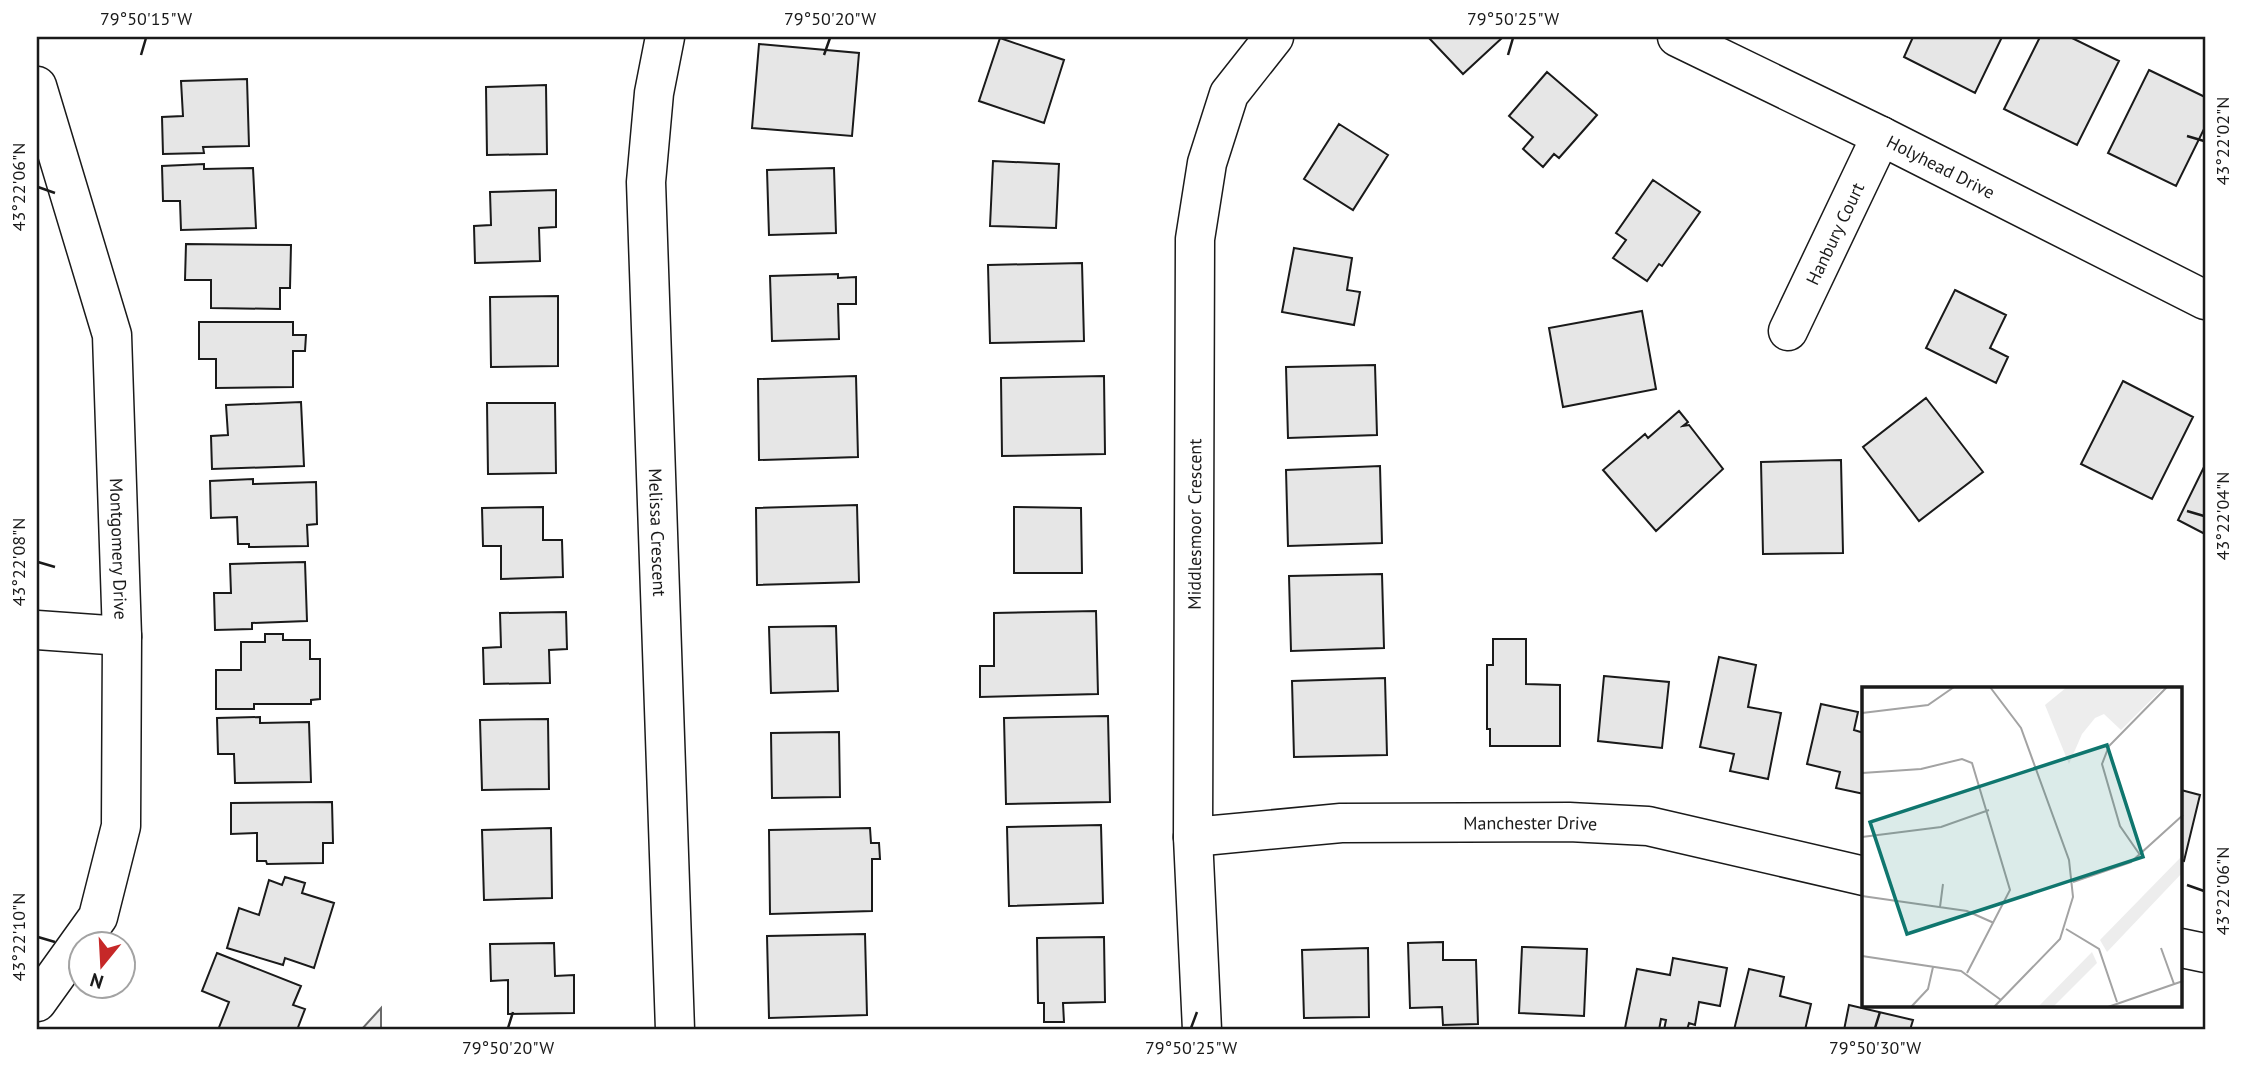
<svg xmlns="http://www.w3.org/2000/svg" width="2242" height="1067" font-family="'PT Sans',sans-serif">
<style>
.built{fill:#ededed;stroke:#6a6a6a;stroke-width:2}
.building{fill:#e6e6e6;stroke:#1a1a1a;stroke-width:2}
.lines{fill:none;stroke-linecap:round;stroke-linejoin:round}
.minor-casing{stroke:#1a1a1a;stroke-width:41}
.minor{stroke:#fff;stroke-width:38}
.ticks{fill:none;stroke:#1a1a1a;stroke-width:2.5}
.labels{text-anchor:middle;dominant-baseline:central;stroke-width:5;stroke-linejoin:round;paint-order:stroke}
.street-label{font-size:18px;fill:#1a1a1a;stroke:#fff}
.inset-road{fill:none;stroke:#a3a3a3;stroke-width:2}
.view{fill:#0f766e;fill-opacity:0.15;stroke:#0f766e;stroke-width:3.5}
.inset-edge{fill:none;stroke:#1a1a1a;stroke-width:3.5}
.neatline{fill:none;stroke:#1a1a1a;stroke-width:2.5}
.ticks-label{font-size:18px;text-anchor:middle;fill:#1a1a1a}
</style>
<rect width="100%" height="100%" fill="#fff"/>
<!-- built -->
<path class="built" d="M 381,1008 L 381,1030 L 361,1030 Z"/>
<!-- building -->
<path class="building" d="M 1428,37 L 1503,37 L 1463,74 Z
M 1913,37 L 2002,37 L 1975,93 L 1904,57 Z
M 2040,37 L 2070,37 L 2119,61 L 2077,145 L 2004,109 Z
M 1000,38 L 1064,60 L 1044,123 L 979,101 Z
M 759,44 L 859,53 L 852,136 L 752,128 Z
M 2149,70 L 2205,97 L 2205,127 L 2176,186 L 2108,153 Z
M 1547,72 L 1597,115 L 1559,158 L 1554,154 L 1543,167 L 1523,149 L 1533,137 L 1509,116 Z
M 247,79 L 249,146 L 203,147 L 204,153 L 163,154 L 162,117 L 183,116 L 181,81 Z
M 546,85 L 547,154 L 487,155 L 486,87 Z
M 1339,124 L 1388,155 L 1353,210 L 1304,179 Z
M 993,161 L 1059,164 L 1056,228 L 990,226 Z
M 204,164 L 204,169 L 253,168 L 256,228 L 181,230 L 180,201 L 163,201 L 162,166 Z
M 834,168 L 836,233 L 769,235 L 767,170 Z
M 1653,180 L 1700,212 L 1662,266 L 1659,264 L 1647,281 L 1613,258 L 1626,240 L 1616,233 Z
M 556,190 L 556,227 L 539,228 L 540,261 L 475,263 L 474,226 L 491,225 L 490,192 Z
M 186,244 L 291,245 L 290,288 L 280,288 L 280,309 L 211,308 L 211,280 L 185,280 Z
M 1294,248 L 1352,258 L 1347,290 L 1360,292 L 1354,325 L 1282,312 Z
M 1082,263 L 1084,341 L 990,343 L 988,265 Z
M 838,274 L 838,278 L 856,277 L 856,304 L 838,304 L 839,339 L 772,341 L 770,276 Z
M 1955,290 L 2006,315 L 1990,348 L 2008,357 L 1996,383 L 1926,348 Z
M 558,296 L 558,366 L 491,367 L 490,297 Z
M 1642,311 L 1656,389 L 1563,407 L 1549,328 Z
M 199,322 L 293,322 L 293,335 L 306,335 L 305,351 L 293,351 L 293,387 L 216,388 L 216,359 L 199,359 Z
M 1375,365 L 1377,435 L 1288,438 L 1286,367 Z
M 856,376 L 858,457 L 759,460 L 758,379 Z
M 1104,376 L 1105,454 L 1002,456 L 1001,378 Z
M 2123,381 L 2193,417 L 2152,499 L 2081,464 Z
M 1926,398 L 1983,472 L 1919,521 L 1863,447 Z
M 301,402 L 304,466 L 212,469 L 211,436 L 228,435 L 226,405 Z
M 487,403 L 555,403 L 556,473 L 488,474 Z
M 1679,411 L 1688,422 L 1683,426 L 1689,425 L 1723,469 L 1656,531 L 1603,470 L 1645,434 L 1648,438 Z
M 1841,460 L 1843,553 L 1763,554 L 1761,462 Z
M 2205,465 L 2205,534 L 2178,520 Z
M 1380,466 L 1382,543 L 1288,546 L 1286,470 Z
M 253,479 L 253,484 L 316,482 L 317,524 L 307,525 L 308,546 L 249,547 L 249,544 L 238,544 L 237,517 L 211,518 L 210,481 Z
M 857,505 L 859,582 L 757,585 L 756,508 Z
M 543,507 L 543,540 L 562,540 L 563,577 L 501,579 L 501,546 L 483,546 L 482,508 Z
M 1014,507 L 1081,508 L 1082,573 L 1014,573 Z
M 305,562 L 307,621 L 252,623 L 252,629 L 215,630 L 214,593 L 231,593 L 230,564 Z
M 1382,574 L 1384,648 L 1291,651 L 1289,576 Z
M 1096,611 L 1098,694 L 980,697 L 980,666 L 994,666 L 994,613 Z
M 566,612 L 567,649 L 549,650 L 550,683 L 484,684 L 483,648 L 501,647 L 500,613 Z
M 836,626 L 838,691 L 771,693 L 769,627 Z
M 265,634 L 283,634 L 283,640 L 310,640 L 310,659 L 320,659 L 320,699 L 311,700 L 311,704 L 254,704 L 254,709 L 216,709 L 216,670 L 241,670 L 241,642 L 265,642 Z
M 1493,639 L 1526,639 L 1526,684 L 1560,685 L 1560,746 L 1490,746 L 1490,729 L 1487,729 L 1487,665 L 1493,665 Z
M 1719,657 L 1756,665 L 1748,707 L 1781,713 L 1768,779 L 1730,771 L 1734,754 L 1700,747 Z
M 1604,676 L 1669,682 L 1662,748 L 1598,741 Z
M 1385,678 L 1387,755 L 1294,757 L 1292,681 Z
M 1821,704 L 1858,712 L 1854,730 L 1864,733 L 1864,794 L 1836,788 L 1840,772 L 1807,764 Z
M 1108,716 L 1110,802 L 1006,804 L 1004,718 Z
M 260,717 L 260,723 L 309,722 L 311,782 L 235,783 L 234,754 L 218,754 L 217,718 Z
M 548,719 L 549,789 L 482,790 L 480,720 Z
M 839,732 L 840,797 L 772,798 L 771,733 Z
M 2181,790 L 2200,795 L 2184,861 L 2181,860 Z
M 332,802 L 333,843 L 323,843 L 323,863 L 267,864 L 266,861 L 257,861 L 257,833 L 231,834 L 231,803 Z
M 1101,825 L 1103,903 L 1009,906 L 1007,827 Z
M 551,828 L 552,898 L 484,900 L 482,830 Z
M 870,828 L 871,843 L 879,843 L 880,859 L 872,859 L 872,911 L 770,914 L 769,830 Z
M 285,877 L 305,883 L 302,893 L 334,903 L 314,968 L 285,958 L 283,965 L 227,948 L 239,908 L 259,915 L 269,880 L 282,885 Z
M 865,934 L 867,1015 L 769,1018 L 767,936 Z
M 1104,937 L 1105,1002 L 1063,1003 L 1064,1022 L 1044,1022 L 1044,1003 L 1038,1003 L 1037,938 Z
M 1443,942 L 1443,960 L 1476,960 L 1478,1024 L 1443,1025 L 1442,1007 L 1410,1008 L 1408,943 Z
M 554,943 L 555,976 L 574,975 L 574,1013 L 508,1014 L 508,980 L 491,981 L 490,944 Z
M 1522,947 L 1587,949 L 1584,1016 L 1519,1013 Z
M 1368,948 L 1369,1017 L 1304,1018 L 1302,950 Z
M 217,953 L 301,986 L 293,1005 L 305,1009 L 297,1030 L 218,1030 L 229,1002 L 202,991 Z
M 1673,958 L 1727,968 L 1720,1006 L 1699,1002 L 1695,1025 L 1689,1023 L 1687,1030 L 1664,1030 L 1666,1020 L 1661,1019 L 1659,1030 L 1625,1028 L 1637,969 L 1670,975 Z
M 1749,969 L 1784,977 L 1780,996 L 1811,1004 L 1805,1030 L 1734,1030 Z
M 1849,1005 L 1913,1020 L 1910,1030 L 1844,1030 Z"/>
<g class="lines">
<defs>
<g id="minor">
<path id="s1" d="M 665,37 L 654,93 L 646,182 L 675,1030"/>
<path id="s2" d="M 1677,37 L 1881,136 L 2205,300"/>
<path id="s3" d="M 37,86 L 112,335 L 122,636 L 121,826 L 98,917 L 37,1002"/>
<path id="s4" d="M 1788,331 L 1881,136"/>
<path d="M 37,630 L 122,636"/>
<path id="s5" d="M 1193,837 L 1341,823 L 1569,822 L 1648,826 L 1864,876"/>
<path d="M 2181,948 L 2205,953"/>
<path id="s6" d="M 1202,1030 L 1193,837 L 1195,239 L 1207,163 L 1229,94 L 1274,37"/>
</g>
</defs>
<!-- minor casing -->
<use href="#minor" class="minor-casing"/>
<!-- minor -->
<use href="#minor" class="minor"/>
</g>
<!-- ticks -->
<path class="ticks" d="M 141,55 L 146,38M 824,55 L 830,38M 1508,55 L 1513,38M 2187,136 L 2204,141M 38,187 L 55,193M 2187,511 L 2204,516M 38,562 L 55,567M 2187,885 L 2204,891M 38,937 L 55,942M 508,1028 L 513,1012M 1191,1028 L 1197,1012M 1875,1028 L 1880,1012"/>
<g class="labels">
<!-- street labels -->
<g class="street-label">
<text stroke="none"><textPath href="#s2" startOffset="294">Holyhead Drive</textPath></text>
<text stroke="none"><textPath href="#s4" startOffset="108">Hanbury Court</textPath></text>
<text stroke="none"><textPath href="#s6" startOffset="506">Middlesmoor Crescent</textPath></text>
<text stroke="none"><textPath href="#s1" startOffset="497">Melissa Crescent</textPath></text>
<text stroke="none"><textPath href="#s3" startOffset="474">Montgomery Drive</textPath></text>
<text stroke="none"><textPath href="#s5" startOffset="338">Manchester Drive</textPath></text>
</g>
</g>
<!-- overview -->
<g transform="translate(1862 687)">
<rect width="320" height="320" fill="#fff"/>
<path d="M 205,0 L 302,0 L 259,43 L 242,27 L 233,31 L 220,47 L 207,77 L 183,18 ZM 320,169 L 320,186 L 245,265 L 238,253 ZM 230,265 L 235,276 L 191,320 L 176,320 Z" fill="#ededed"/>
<path class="inset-road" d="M 128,0 L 159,41 L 207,173 L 211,210 L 198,252 L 132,320M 0,26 L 66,18 L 92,0M 0,86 L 59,82 L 100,72 L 110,76 L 148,203 L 105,286M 0,150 L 79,140 L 127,123M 278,168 L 258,139 L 240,77 L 247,59 L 305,0M 211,195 L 269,175 L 321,128M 0,209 L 105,224 L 132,236M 78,220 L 81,197M 204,242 L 237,262 L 255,315M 299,261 L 312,297M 0,269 L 99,284 L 139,313M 49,320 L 66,302 L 71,280M 246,320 L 321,294"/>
<path class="view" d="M 245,58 L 281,170 L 45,247 L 8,135 Z"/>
<rect width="320" height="320" class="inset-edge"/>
</g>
<!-- border -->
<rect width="2242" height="1067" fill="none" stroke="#ffffff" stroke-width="77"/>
<!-- north arrow -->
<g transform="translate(102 965) rotate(198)"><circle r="33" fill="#ffffff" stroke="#a3a3a3" stroke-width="2"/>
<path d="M0-5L12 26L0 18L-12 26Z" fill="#c62828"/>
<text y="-10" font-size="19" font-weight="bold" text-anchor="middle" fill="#1a1a1a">N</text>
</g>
<rect x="38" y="38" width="2166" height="990" class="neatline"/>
<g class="ticks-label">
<text x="146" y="25">79°50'15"W</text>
<text x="830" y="25">79°50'20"W</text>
<text x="1513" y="25">79°50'25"W</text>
<text transform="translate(2223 141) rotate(-90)" y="6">43°22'02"N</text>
<text transform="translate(19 187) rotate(-90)" y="6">43°22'06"N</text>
<text transform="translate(2223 516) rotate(-90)" y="6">43°22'04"N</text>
<text transform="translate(19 562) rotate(-90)" y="6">43°22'08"N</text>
<text transform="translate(2223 891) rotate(-90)" y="6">43°22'06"N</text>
<text transform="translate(19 937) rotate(-90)" y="6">43°22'10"N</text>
<text x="508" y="1054">79°50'20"W</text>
<text x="1191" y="1054">79°50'25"W</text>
<text x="1875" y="1054">79°50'30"W</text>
</g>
</svg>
